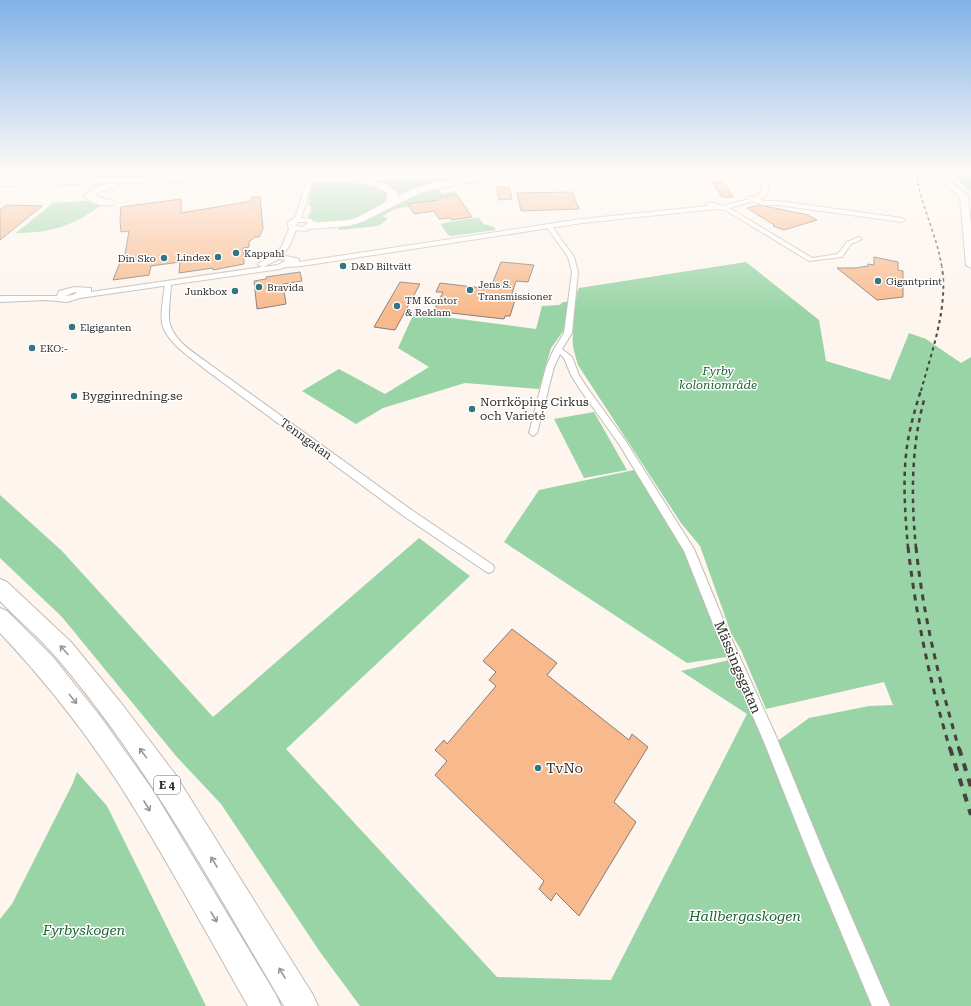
<svg xmlns="http://www.w3.org/2000/svg" width="971" height="1006" font-family="'Roboto Serif',serif">
<style>
.green{fill:#98d4a5}
.building{fill:#f8ba8d;stroke:#857d78}
.lines{fill:none;stroke-linecap:round;stroke-linejoin:round}
.minor-casing{stroke:#c3bcb6;stroke-width:2}
.tertiary-casing{stroke:#c3bcb6;stroke-width:2}
.secondary-casing{stroke:#c3bcb6;stroke-width:2}
.trunk-casing{stroke:#c3bcb6;stroke-width:2}
.motorway-casing{stroke:#c3bcb6;stroke-width:2}
.minor{fill:#fff;fill-rule:evenodd}
.tertiary{fill:#fff;fill-rule:evenodd}
.secondary{fill:#fff;fill-rule:evenodd}
.trunk{fill:#fff;fill-rule:evenodd}
.motorway{fill:#fff;fill-rule:evenodd}
.rail-far4{stroke:#46423f;stroke-width:1.5;stroke-dasharray:3 3;stroke-linecap:butt}
.rail-far3{stroke:#46423f;stroke-width:2;stroke-dasharray:3.5 3.5;stroke-linecap:butt}
.rail-far2{stroke:#46423f;stroke-width:2.5;stroke-dasharray:4.5 4.5;stroke-linecap:butt}
.rail-far1{stroke:#46423f;stroke-width:3;stroke-dasharray:6 6;stroke-linecap:butt}
.rail{stroke:#46423f;stroke-width:4;stroke-dasharray:8 8;stroke-linecap:butt}
.motorway-bridge-casing{stroke:#c3bcb6;stroke-width:12;stroke-linecap:butt}
.motorway-bridge{stroke:#fff;stroke-width:10}
.oneway{stroke:#989695}
.poi-dot{fill:#307683;stroke:#fff;stroke-width:1.5}
.labels{text-anchor:middle;dominant-baseline:central;stroke-width:3;stroke-linejoin:round;paint-order:stroke}
.far-poi-label{font-size:10px;fill:#312e2b;stroke:#fff;text-anchor:start}
.shield{fill:#fff;stroke:#6f6d6b;stroke-width:1}
.shield-label{font-size:11px;font-weight:bold;fill:#312e2b}
.park-label{font-size:12px;font-style:italic;fill:#1f6134;stroke:#fff}
.poi-label{font-size:12px;fill:#312e2b;stroke:#fff;text-anchor:start}
.street-label{font-size:12px;fill:#312e2b;stroke:#fff}
.near-street-label{font-size:14px;fill:#312e2b;stroke:#fff}
.near-poi-label{font-size:14px;fill:#312e2b;stroke:#fff;text-anchor:start}
.near-park-label{font-size:14px;font-style:italic;fill:#1f6134;stroke:#fff}
</style>
<rect width="100%" height="100%" fill="#fdf5ee"/>
<!-- green -->
<path class="green" d="M 188,171 L 263,171 L 263,172 L 259,174 C 242,174 202,179 188,171 Z
M 960,171 L 971,171 L 971,191 L 962,184 L 956,175 Z
M 464,178 L 395,200 L 376,183 L 358,181 Z
M 312,182 L 363,184 L 375,186 L 389,193 L 390,198 C 371,217 335,227 309,219 L 308,215 L 310,215 L 311,206 L 308,206 L 309,201 L 311,201 L 307,196 Z
M 442,186 L 440,191 L 443,194 L 455,191 L 457,195 L 436,198 L 438,200 L 395,209 L 383,216 L 388,219 L 378,226 L 339,230 L 338,229 L 341,226 C 371,223 393,202 420,191 C 427,189 435,188 442,186 Z
M 86,201 L 103,204 C 74,225 53,233 16,233 L 53,203 Z
M 474,218 L 479,218 L 484,224 L 494,227 L 496,230 L 452,236 L 448,235 L 441,225 L 443,223 Z
M 746,262 L 819,320 L 826,361 L 890,380 L 909,333 L 926,339 L 961,363 L 971,357 L 971,1006 L 360,1006 L 320,952 L 221,804 L 176,756 L 62,617 L 0,558 L 0,495 L 62,551 L 213,717 L 419,538 L 470,576 L 286,749 L 497,977 L 611,980 L 747,714 L 681,671 L 734,659 L 772,745 L 809,718 L 869,706 L 893,705 L 884,682 L 766,709 L 741,650 L 731,633 L 700,546 L 681,523 L 578,365 C 576,358 574,352 573,346 C 572,337 575,294 579,288 Z
M 563,302 L 569,302 L 567,326 L 551,348 L 539,389 L 465,383 L 383,408 L 356,424 L 302,391 L 339,369 L 385,394 L 429,367 L 398,348 L 414,313 L 536,329 L 542,306 L 559,305 Z
M 594,412 L 627,470 L 584,478 L 554,419 Z
M 634,470 L 688,557 L 726,657 L 687,663 L 504,542 L 539,490 Z
M 77,772 L 107,806 L 206,1006 L 0,1006 L 0,919 L 12,904 L 73,783 Z"/>
<!-- building -->
<path class="building" d="M 712,182 L 723,182 L 733,197 L 722,197 Z
M 497,187 L 509,187 L 512,199 L 499,200 Z
M 572,192 L 579,209 L 521,211 L 517,193 Z
M 457,195 L 472,217 L 451,220 L 450,218 L 439,219 L 434,211 L 414,214 L 408,204 L 438,200 L 436,198 Z
M 251,197 L 260,197 L 263,229 L 259,237 L 255,237 L 249,242 L 249,247 L 243,248 L 244,264 L 213,270 L 213,268 L 179,273 L 180,262 L 151,266 L 149,275 L 113,280 L 123,255 L 125,254 L 129,231 L 121,232 L 120,220 L 121,207 L 181,199 L 181,213 L 252,201 Z
M 6,205 L 42,206 L 0,240 L 0,210 Z
M 760,205 L 808,215 L 817,220 L 784,230 L 773,226 L 774,225 L 747,208 Z
M 874,257 L 898,262 L 898,270 L 903,271 L 903,297 L 877,300 L 837,268 L 855,268 L 868,266 L 868,264 L 874,265 Z
M 501,262 L 534,265 L 528,282 L 516,281 L 510,300 L 515,300 L 510,316 L 505,316 L 504,319 L 434,311 L 443,292 L 436,292 L 440,283 L 490,289 Z
M 300,272 L 302,281 L 283,284 L 286,304 L 257,309 L 254,281 L 266,279 L 266,277 Z
M 400,282 L 420,284 L 395,330 L 374,327 Z
M 512,629 L 557,663 L 547,675 L 629,740 L 632,734 L 648,747 L 614,802 L 636,822 L 579,916 L 556,893 L 551,901 L 539,889 L 544,881 L 435,775 L 447,761 L 435,750 L 444,740 L 447,744 L 496,686 L 489,680 L 496,672 L 483,661 Z"/>
<g class="lines">
<defs>
<path id="minor" d="M 750,196 L 764,201 L 778,201 L 902,218 L 905,220 L 902,222 L 778,205 L 763,205 L 748,199 L 748,197 Z
M 722,206 L 726,206 L 812,258 L 838,254 L 847,242 L 859,237 L 862,239 L 851,244 L 842,257 L 809,261 L 722,208 Z
M 549,224 L 551,225 L 574,257 L 578,272 L 572,333 L 562,349 L 572,357 L 579,375 L 586,386 L 625,440 L 694,549 L 727,629 L 775,734 L 826,858 L 890,1006 L 872,1006 L 812,863 L 764,742 L 715,629 L 684,551 L 619,444 L 579,388 L 571,375 L 564,358 L 560,354 L 554,367 L 537,433 L 533,436 L 529,433 L 546,367 L 554,349 L 564,333 L 572,272 L 568,257 L 546,226 Z
M 168,281 L 171,283 C 171,294 167,314 170,324 C 175,343 198,355 212,366 L 413,511 L 493,565 L 494,568 L 493,571 L 489,573 L 485,571 L 405,517 L 206,370 C 192,358 166,343 162,323 C 160,312 164,295 165,283 Z"/>
<path id="tertiary" d="M 310,171 L 316,171 L 301,218 L 311,219 L 316,224 L 306,231 L 296,230 L 289,247 L 282,255 L 299,259 L 299,262 L 582,219 L 708,206 L 707,204 L 710,202 L 722,206 L 757,197 L 763,190 L 759,179 L 760,174 L 763,172 L 766,174 L 765,179 L 769,190 L 766,195 L 761,199 L 722,210 L 715,209 L 582,223 L 302,266 L 286,267 L 280,269 L 80,298 L 67,302 L 46,300 L 0,302 L 0,296 L 57,296 L 59,291 L 74,287 L 91,288 L 91,292 L 262,267 L 258,265 L 259,263 L 272,257 L 282,246 L 289,229 L 287,223 L 293,219 L 296,216 ZM 299,222 L 307,222 L 308,223 L 302,227 L 295,225 ZM 279,259 L 286,260 L 278,265 L 263,267 ZM 75,292 L 77,292 L 73,295 L 65,296 Z"/>
<path id="secondary" d="M 921,172 C 935,171 959,186 968,196 L 971,224 L 971,268 L 966,265 L 960,197 L 947,186 L 921,176 Z"/>
<path id="trunk" d="M 568,171 L 684,171 L 680,174 L 522,177 L 462,183 L 420,193 L 362,222 L 348,226 L 310,229 L 305,226 L 310,223 L 348,220 L 356,218 C 375,208 394,197 413,189 C 457,172 522,172 568,171 Z
M 731,171 L 757,173 L 773,171 C 764,181 740,180 731,171 Z
M 903,171 L 950,171 C 942,179 912,179 903,171 Z"/>
<path id="motorway" d="M 305,173 L 310,176 L 308,178 L 113,183 L 118,186 L 116,188 L 101,191 L 95,196 L 113,201 L 114,203 L 113,205 C 103,207 90,203 84,196 L 95,187 L 112,183 L 0,186 L 0,180 Z
M 461,173 L 466,176 L 464,178 L 374,181 L 383,183 L 397,192 L 397,199 L 393,206 L 389,207 L 384,204 L 387,199 L 387,193 L 377,187 L 365,185 L 363,183 L 364,181 L 314,183 L 309,180 L 314,177 Z
M 0,579 L 7,582 L 71,642 L 121,703 L 175,774 L 313,995 L 318,1006 L 284,1006 C 213,887 147,763 56,657 C 39,637 18,620 0,601 Z
M 0,608 L 7,611 L 52,656 L 100,716 L 154,792 L 276,995 L 281,1006 L 248,1006 C 211,941 175,875 136,811 C 97,747 51,687 0,633 Z"/>
</defs>
<!-- minor casing -->
<use href="#minor" class="minor-casing"/>
<!-- tertiary casing -->
<use href="#tertiary" class="tertiary-casing"/>
<!-- secondary casing -->
<use href="#secondary" class="secondary-casing"/>
<!-- trunk casing -->
<use href="#trunk" class="trunk-casing"/>
<!-- motorway casing -->
<use href="#motorway" class="motorway-casing"/>
<!-- minor -->
<use href="#minor" class="minor"/>
<!-- tertiary -->
<use href="#tertiary" class="tertiary"/>
<!-- secondary -->
<use href="#secondary" class="secondary"/>
<!-- trunk -->
<use href="#trunk" class="trunk"/>
<!-- motorway -->
<use href="#motorway" class="motorway"/>
<!-- rail-far4 -->
<path class="rail-far4" d="M 916,171 C 920,205 937,234 942,268"/>
<!-- rail-far3 -->
<path class="rail-far3" d="M 921,391 C 932,350 948,309 942,267"/>
<!-- rail-far2 -->
<path class="rail-far2" d="M 908,548 C 905,513 902,475 908,440 C 911,423 916,406 921,390
M 916,548 C 911,499 911,448 924,400"/>
<!-- rail-far1 -->
<path class="rail-far1" d="M 908,547 C 916,616 930,683 950,749
M 916,547 C 923,616 940,683 959,749"/>
<!-- rail -->
<path class="rail" d="M 950,748 L 971,815
M 959,748 L 971,787"/>
<defs>
<path id="motorway-bridge" d="M 305,176 L 316,176"/>
</defs>
<!-- motorway-bridge casing -->
<use href="#motorway-bridge" class="motorway-bridge-casing"/>
<!-- motorway-bridge -->
<use href="#motorway-bridge" class="motorway-bridge"/>
</g>
<!-- one-way arrows -->
<defs><path id="oneway-shaft" d="M-6 0H5M1.5-3L5.5 0L1.5 3" fill="none" stroke-width="1.6" stroke-linecap="round" stroke-linejoin="round"/></defs>
<g class="oneway">
<use href="#oneway-shaft" transform="translate(64 650) rotate(-132)"/>
<use href="#oneway-shaft" transform="translate(73 699) rotate(51)"/>
<use href="#oneway-shaft" transform="translate(143 753) rotate(-126)"/>
<use href="#oneway-shaft" transform="translate(147 806) rotate(59)"/>
<use href="#oneway-shaft" transform="translate(214 862) rotate(-122)"/>
<use href="#oneway-shaft" transform="translate(214 917) rotate(59)"/>
<use href="#oneway-shaft" transform="translate(282 973) rotate(-121)"/>
</g>
<!-- sky -->
<linearGradient id="sky" x2="0" y2="1"><stop stop-color="#81b2e8"/><stop offset="0.55" stop-color="#fefaf7"/><stop offset="1" stop-color="#fefaf7" stop-opacity="0"/></linearGradient>
<rect width="971" height="312" fill="url(#sky)"/>
<!-- markers -->
<g class="poi-dot">
<circle cx="236" cy="253" r="4"/>
<circle cx="218" cy="257" r="4"/>
<circle cx="164" cy="258" r="4"/>
<circle cx="343" cy="266" r="4"/>
<circle cx="878" cy="281" r="4"/>
<circle cx="259" cy="287" r="4"/>
<circle cx="470" cy="290" r="4"/>
<circle cx="235" cy="291" r="4"/>
<circle cx="397" cy="306" r="4"/>
<circle cx="72" cy="327" r="4"/>
<circle cx="32" cy="348" r="4"/>
<circle cx="74" cy="396" r="4"/>
<circle cx="472" cy="409" r="4"/>
<circle cx="538" cy="768" r="4"/>
</g>
<g class="labels">
<!-- far-poi labels -->
<g class="far-poi-label">
<text x="244" y="253">Kappahl</text>
<text x="210" y="257" text-anchor="end">Lindex</text>
<text x="156" y="258" text-anchor="end">Din Sko</text>
<text x="351" y="266">D&amp;D Biltvätt</text>
<text x="886" y="281">Gigantprint</text>
<text x="478" y="284">Jens S.<tspan x="478" dy="12">Transmissioner</tspan></text>
<text x="267" y="287">Bravida</text>
<text x="227" y="291" text-anchor="end">Junkbox</text>
<text x="405" y="300">TM Kontor<tspan x="405" dy="12">&amp; Reklam</tspan></text>
<text x="80" y="327">Elgiganten</text>
<text x="40" y="348">EKO:-</text>
</g>
<!-- shield labels -->
<rect class="shield" x="154" y="776" width="26" height="18" rx="3"/>
<g class="shield-label">
<text x="167" y="785">E 4</text>
</g>
<!-- park labels -->
<g class="park-label">
<text x="718" y="371">Fyrby<tspan x="718" dy="14">koloniområde</tspan></text>
</g>
<!-- poi labels -->
<g class="poi-label">
<text x="82" y="396">Bygginredning.se</text>
<text x="480" y="402">Norrköping Cirkus<tspan x="480" dy="14">och Varieté</tspan></text>
</g>
<!-- street labels -->
<g class="street-label">
<text transform="translate(306 439) rotate(36)">Tenngatan</text>
</g>
<!-- near-street labels -->
<g class="near-street-label">
<text transform="translate(738 667) rotate(67)">Mässingsgatan</text>
</g>
<!-- near-poi labels -->
<g class="near-poi-label">
<text x="546" y="768">TvNo</text>
</g>
<!-- near-park labels -->
<g class="near-park-label">
<text x="745" y="916">Hallbergaskogen</text>
<text x="84" y="930">Fyrbyskogen</text>
</g>
</g>
</svg>
